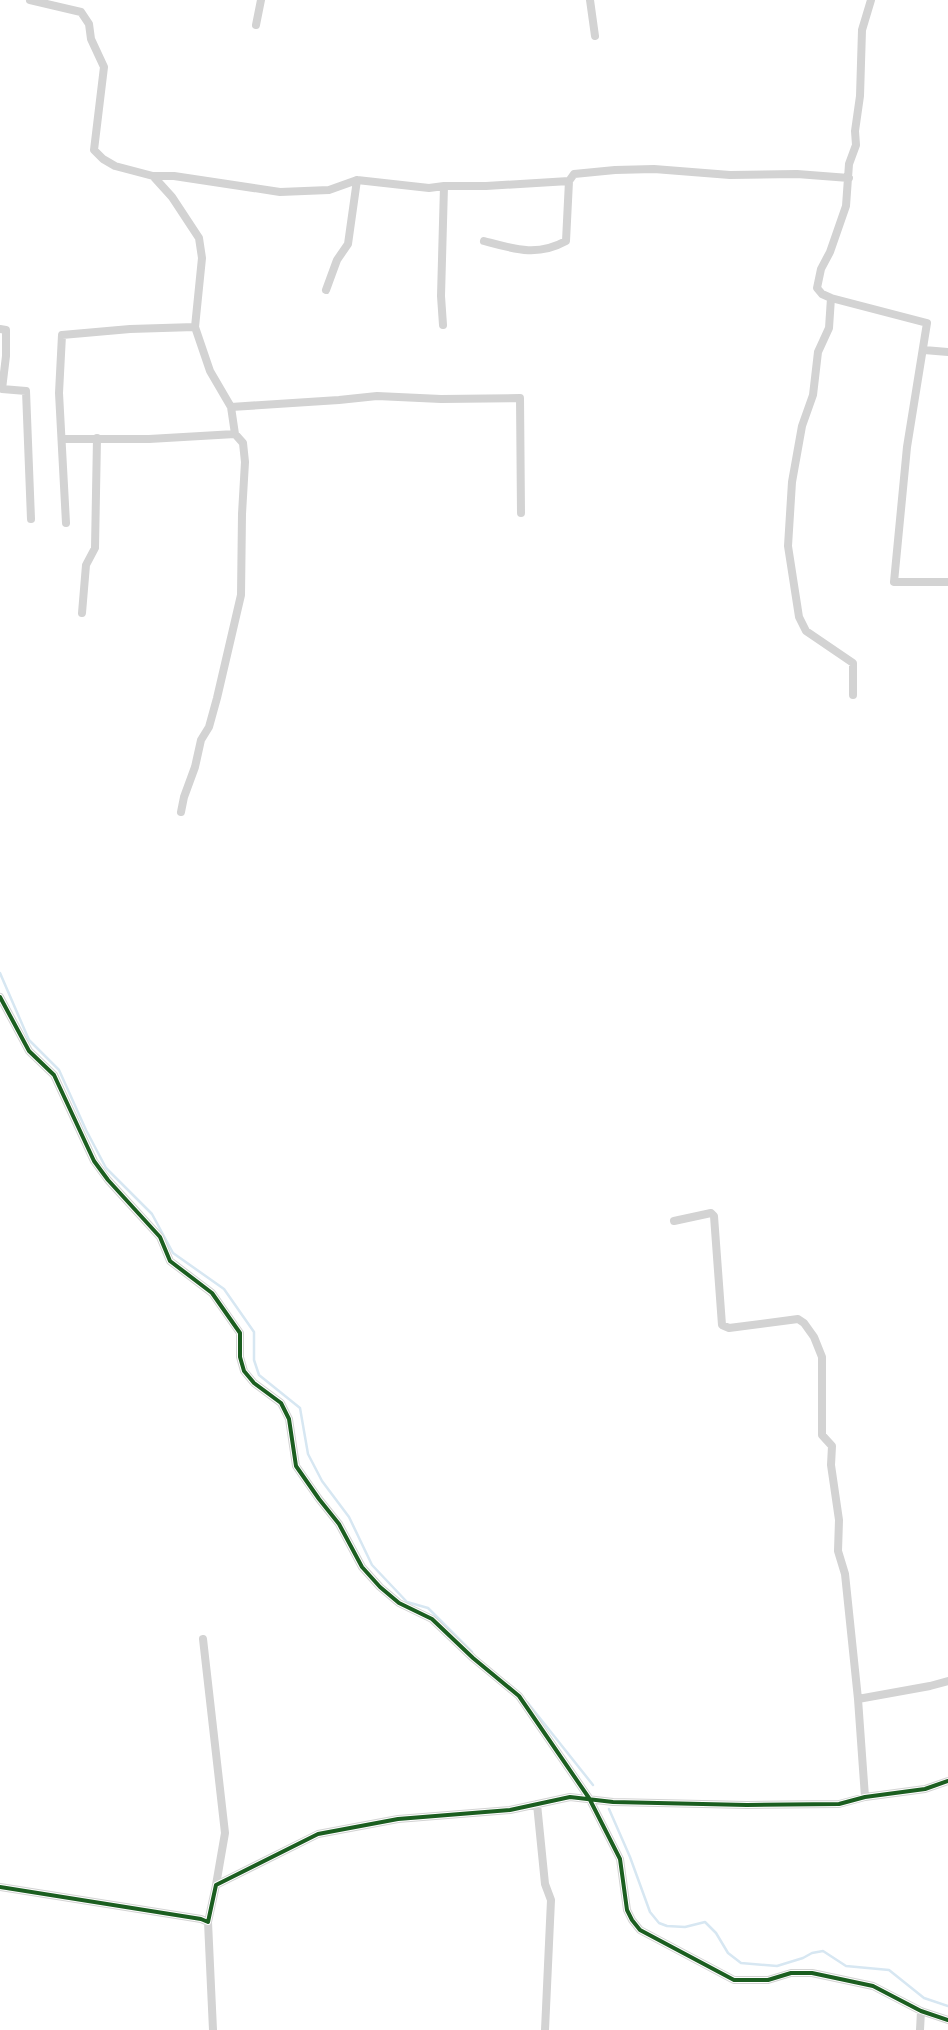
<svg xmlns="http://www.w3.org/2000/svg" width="948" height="2030" font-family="'Varela Round',sans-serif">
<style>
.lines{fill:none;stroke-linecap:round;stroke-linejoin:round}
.stream{stroke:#d7e7f2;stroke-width:2.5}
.minor{stroke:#d3d3d3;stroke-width:8}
.cycleway-casing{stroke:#fff;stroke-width:6}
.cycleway{stroke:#1b5e20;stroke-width:4}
</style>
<rect width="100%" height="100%" fill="#fff"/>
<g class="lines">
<!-- stream -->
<path class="stream" d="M 0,973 L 29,1040 L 59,1070 L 86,1130 L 106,1168 L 152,1214 L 173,1253 L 224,1289 L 254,1332 L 254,1360 L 259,1375 L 300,1408 L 308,1454 L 322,1481 L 349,1517 L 372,1565 L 407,1602 L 428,1608 L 472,1652
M 527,1702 L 593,1785
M 609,1809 L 630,1857 L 650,1912 L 659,1923 L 667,1926 L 685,1927 L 705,1922 L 716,1933 L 728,1953 L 741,1963 L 777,1966 L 803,1958 L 812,1953 L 823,1951 L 846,1966 L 889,1970 L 924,1998 L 948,2006"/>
<!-- minor -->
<path class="minor" d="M 30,0 L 81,12 L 89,24 L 91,39 L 104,67 L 94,150 L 103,159 L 115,166 L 153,176 L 172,197 L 199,238 L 202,258 L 195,327 L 210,371 L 231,407 L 235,434 L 243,443 L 245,462 L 242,514 L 241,595 L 217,698 L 209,727 L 201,740 L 195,767 L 184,797 L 181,812
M 590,0 L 595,36
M 256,25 L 261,0
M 153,176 L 174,176 L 280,192 L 329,190 L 357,180 L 429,188 L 444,186 L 486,186 L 569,181
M 484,241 C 514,249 537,257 566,241 L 569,181 L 574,174 L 615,170 L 654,169 L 730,175 L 797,174 L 849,178
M 326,290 L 337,260 L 348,244 L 357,180
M 831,298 L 927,323 L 907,447 L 894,582 L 948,582
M 443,325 L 441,296 L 444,186
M 0,329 L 6,330 L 6,356 L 2,389 L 26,391 L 31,519
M 924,350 L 948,352
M 231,407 L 339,400 L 377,396 L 441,399 L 520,398 L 521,513
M 62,439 L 149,439 L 235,434
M 66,523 L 59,393 L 62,335 L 130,329 L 195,327
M 82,613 L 86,565 L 95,548 L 97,438
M 853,695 L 853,663 L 806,631 L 799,617 L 788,546 L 792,482 L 802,426 L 813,395 L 818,352 L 829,328 L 831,298 L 822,294 L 817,288 L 821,269 L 830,252 L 846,206 L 849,164 L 856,145 L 855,131 L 860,96 L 862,30 L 871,0
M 0,997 L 29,1051 L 54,1075 L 94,1161 L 108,1180 L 160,1237 L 170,1261 L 212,1293 L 240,1333 L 240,1357 L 244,1371 L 254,1383 L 281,1403 L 289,1419 L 296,1466 L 319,1499 L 339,1524 L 362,1567 L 380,1587 L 399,1603 L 432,1619 L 473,1658 L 519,1696 L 589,1798 L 620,1859 L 627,1910 L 632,1920 L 640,1930 L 734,1980 L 768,1980 L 791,1973 L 812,1973 L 873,1986 L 921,2011 L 948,2020
M 674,1221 L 711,1213 L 714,1216 L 722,1325 L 729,1328 L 798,1319 L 804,1323 L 814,1337 L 822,1357 L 822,1435 L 832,1446 L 831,1465 L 839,1520 L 838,1551 L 845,1574 L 858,1699 L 865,1797
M 203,1639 L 225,1833 L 216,1885
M 858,1699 L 930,1686 L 948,1681
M 537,1804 L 545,1884 L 551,1900 L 545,2030
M 0,1887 L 201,1919 L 208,1922 L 216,1885 L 318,1834 L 398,1819 L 510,1810 L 570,1797 L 613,1802 L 747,1805 L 839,1804 L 865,1797 L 925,1789 L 948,1781
M 208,1922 L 213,2030
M 920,2030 L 921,2011"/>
<defs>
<path id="cycleway" d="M 0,997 L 29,1051 L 54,1075 L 94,1161 L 108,1180 L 160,1237 L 170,1261 L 212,1293 L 240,1333 L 240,1357 L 244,1371 L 254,1383 L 281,1403 L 289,1419 L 296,1466 L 319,1499 L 339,1524 L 362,1567 L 380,1587 L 399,1603 L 432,1619 L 473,1658 L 519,1696 L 589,1798 L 620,1859 L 627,1910 L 632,1920 L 640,1930 L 734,1980 L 768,1980 L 791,1973 L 812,1973 L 873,1986 L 921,2011 L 948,2020
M 0,1887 L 201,1919 L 208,1922 L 216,1885 L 318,1834 L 398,1819 L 510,1810 L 570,1797 L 613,1802 L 747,1805 L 839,1804 L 865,1797 L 925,1789 L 948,1781"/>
</defs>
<!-- cycleway casing -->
<use href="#cycleway" class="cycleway-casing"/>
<!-- cycleway -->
<use href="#cycleway" class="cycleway"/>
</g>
</svg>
